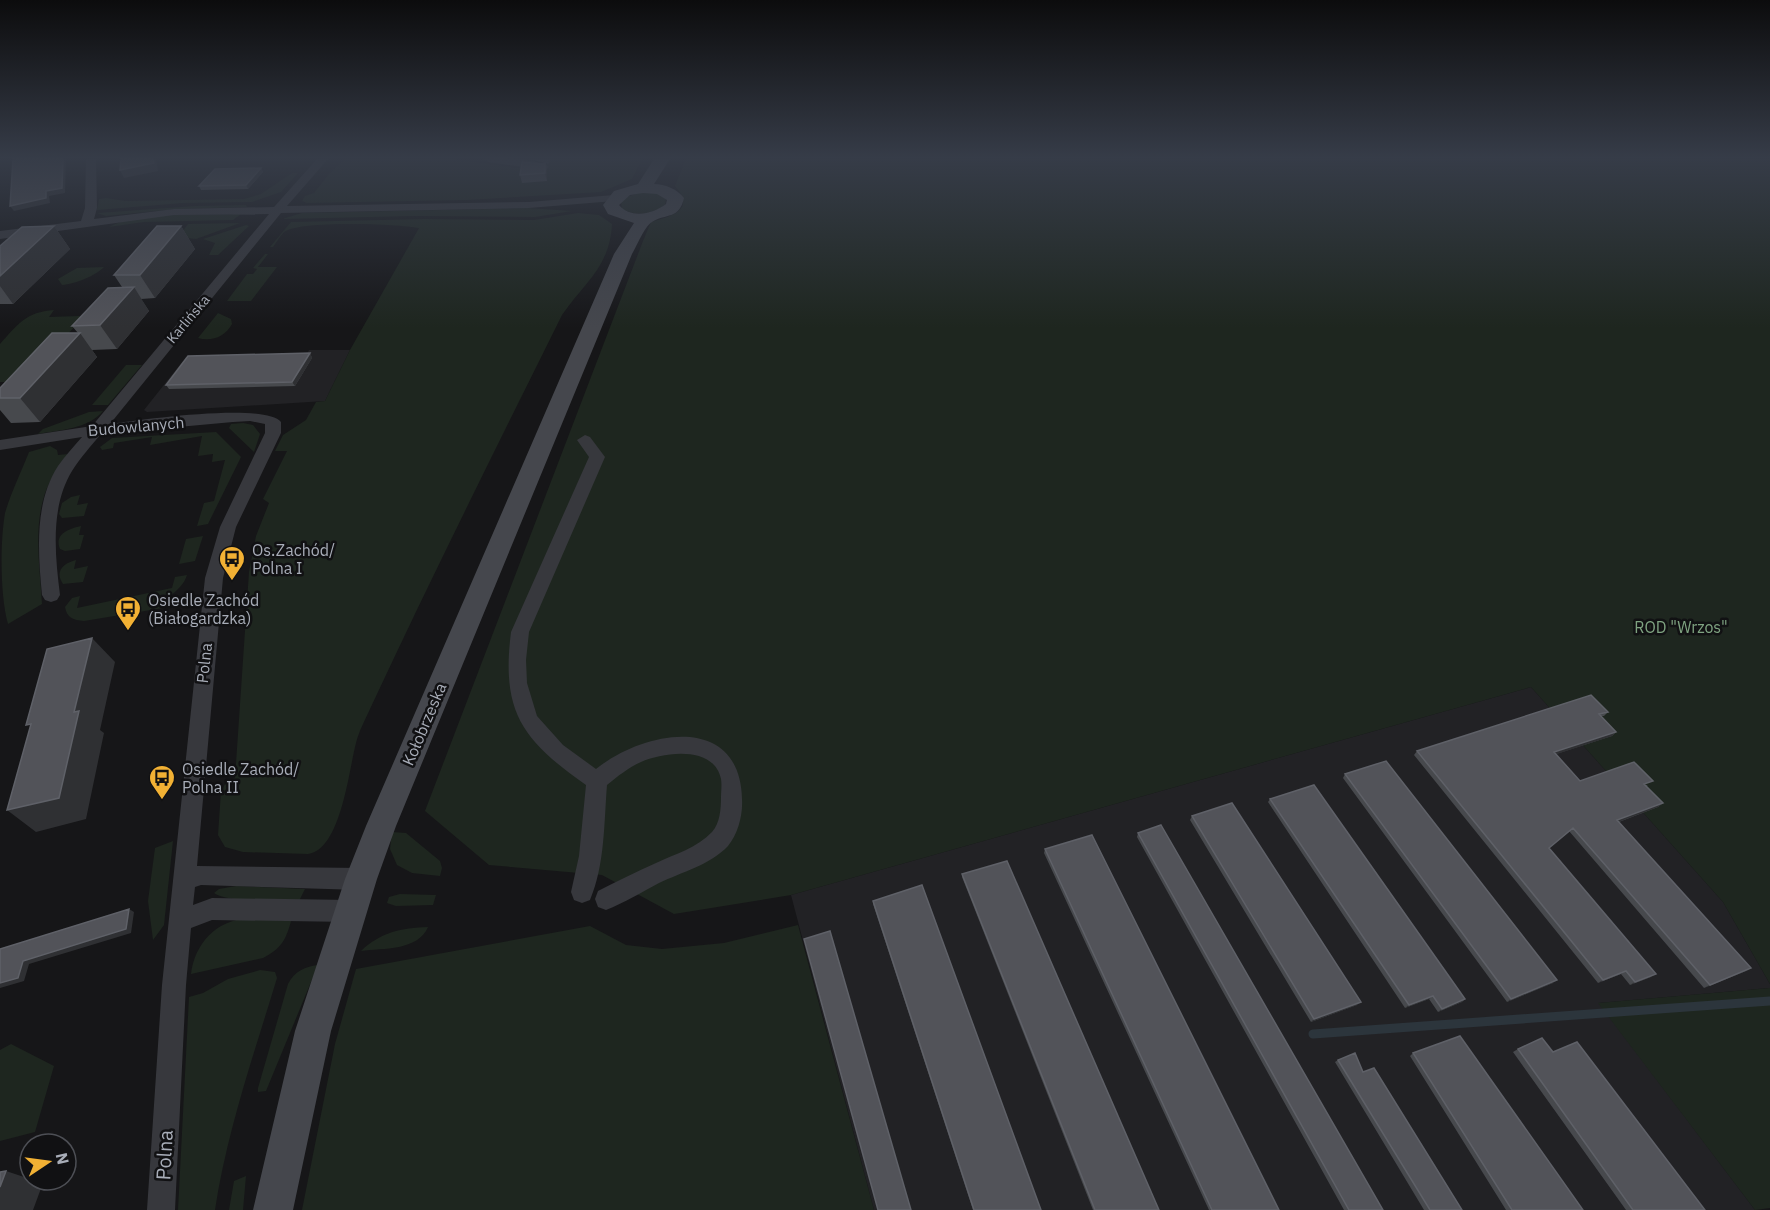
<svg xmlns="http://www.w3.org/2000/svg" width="1770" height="1210" font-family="'IBM Plex Sans',sans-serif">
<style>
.built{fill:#222225}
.green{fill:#1e261f}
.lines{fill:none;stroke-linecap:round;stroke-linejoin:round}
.stream{stroke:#2c353c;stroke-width:9}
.minor{fill:#37383d;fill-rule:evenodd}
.secondary{fill:#45474d;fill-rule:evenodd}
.wall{fill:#47494d}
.shaded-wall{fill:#2f3033}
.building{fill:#525359;stroke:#5f6168;stroke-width:1.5}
.labels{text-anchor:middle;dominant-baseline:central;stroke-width:5;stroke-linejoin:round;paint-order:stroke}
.far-street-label{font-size:14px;fill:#a8adb8;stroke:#111113}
.street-label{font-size:16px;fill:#a8adb8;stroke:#111113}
.poi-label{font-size:16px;fill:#a8adb8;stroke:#111113;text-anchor:start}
.park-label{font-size:16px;fill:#7fa381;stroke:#111113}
.near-street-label{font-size:20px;fill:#a8adb8;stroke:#111113}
</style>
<rect width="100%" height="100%" fill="#161618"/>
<!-- built -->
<path class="built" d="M 309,350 L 350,350 L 325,401 L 147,412 L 144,410 L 186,357 L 306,356 Z
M 1531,687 L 1723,902 L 1770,984 L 1770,988 L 1599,1003 L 1755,1210 L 874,1210 L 791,895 Z"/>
<!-- green -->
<path class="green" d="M 345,159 L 453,159 L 539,171 L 549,162 L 524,159 L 642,159 L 632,179 L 601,192 L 467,200 L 307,203 L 302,201 L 305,196 L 314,193 L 329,174 Z
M 686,159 L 1770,159 L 1770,984 L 1723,902 L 1531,687 L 791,895 L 674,914 L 602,875 L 489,865 L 425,811 L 643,241 L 651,222 C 672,216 696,210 675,186 Z
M 292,173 L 298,173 L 281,192 L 252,202 L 183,203 L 97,210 L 99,199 L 106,198 L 125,201 L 244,199 L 261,194 Z
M 643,192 L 656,193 L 666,199 L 665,205 C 652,214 637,217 622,209 L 621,202 L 626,197 Z
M 246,205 L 247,207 L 177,209 L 106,216 L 97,213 L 195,206 Z
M 527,208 L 572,211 L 535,217 L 414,216 L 282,219 L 302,213 Z
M 578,213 L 599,215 L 612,224 C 610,267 584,283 562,315 C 497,446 432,576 370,709 C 365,720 359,731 356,743 C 349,769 341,850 308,854 L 243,852 L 225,847 L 218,835 L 221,791 L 227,781 L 235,778 L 249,572 L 256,536 L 269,503 L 263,499 L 287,451 L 275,451 L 283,435 L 306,420 L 316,402 L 325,401 L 350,350 L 419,228 C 397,224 301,220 284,232 C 280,236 276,243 273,247 L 270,247 L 291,222 L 425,219 L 534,220 Z
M 241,214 L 233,220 L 144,222 L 109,227 C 137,211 208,215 241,214 Z
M 240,223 L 196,239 L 178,237 L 188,224 Z
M 246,225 L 249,226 L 218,255 L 209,255 L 215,243 L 203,239 Z
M 265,254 L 268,254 L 258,267 L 277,267 L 251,301 L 227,301 L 247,274 L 253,274 L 257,269 L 253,268 Z
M 104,267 C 95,276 75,284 62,285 L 58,279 L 77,268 Z
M 54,310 L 49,317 L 79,316 L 83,318 L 64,338 L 9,382 L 0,382 L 0,344 C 18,324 26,312 54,310 Z
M 218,313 L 231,319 L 232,324 C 225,337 211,342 198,338 Z
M 126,365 L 142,365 L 108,405 L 92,405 Z
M 103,411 C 88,429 60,430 38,434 L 43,429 L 89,412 Z
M 243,423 L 253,425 L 260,434 L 254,452 L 229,428 L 231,424 Z
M 216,432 L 241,457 L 208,524 L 197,526 L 204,503 L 214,501 L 225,460 L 212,462 L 213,454 L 198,456 L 202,436 L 150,445 L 152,437 L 114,443 L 113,448 L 102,450 L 100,447 L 112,438 Z
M 50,446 L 57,450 L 58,455 L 68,454 C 58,468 47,483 43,500 C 34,533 40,570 42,604 L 8,624 C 0,595 0,543 5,513 C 11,493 21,472 29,452 Z
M 80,495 L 77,505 L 88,503 L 84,516 L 62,518 L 59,514 L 62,503 L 71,497 Z
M 81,526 L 79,535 L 84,535 L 80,549 L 65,551 L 60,549 C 54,534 68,529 81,526 Z
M 203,536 L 195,561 L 179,564 L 186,539 Z
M 76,560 L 74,569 L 88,566 L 83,582 L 63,584 C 54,571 64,563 76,560 Z
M 187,575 C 182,591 168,593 163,608 L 84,621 C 73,620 67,618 65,607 L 72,598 L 80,596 L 77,608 L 172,588 L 175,577 Z
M 392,832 L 406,833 L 440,861 L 442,868 L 440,876 L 412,873 L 397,865 L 390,849 Z
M 173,841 L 164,925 L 153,940 L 148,901 L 155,848 Z
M 236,886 L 305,889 L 299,901 C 280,900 227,903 214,893 L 219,889 Z
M 400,894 L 435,895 L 436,895 L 433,905 L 396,906 L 387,903 L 389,897 Z
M 247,918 L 291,921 C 286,940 281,949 263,958 L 191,974 C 195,943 216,921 247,918 Z
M 798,925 L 874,1210 L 302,1210 L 335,1044 L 356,969 L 590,926 L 626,945 L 662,949 L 724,943 Z
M 428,927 C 418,951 383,948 361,951 C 381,932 401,928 428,927 Z
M 318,965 L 266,1091 L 258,1092 L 258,1088 L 288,984 C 295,971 304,967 318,965 Z
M 260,970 L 275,972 L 277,978 C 254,1054 227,1131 215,1210 L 178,1210 L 189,997 L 203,993 L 228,979 Z
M 1770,988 L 1770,1208 L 1755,1210 L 1598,1003 Z
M 11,1044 L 54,1066 L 35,1132 L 0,1141 L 0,1050 Z
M 246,1176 L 243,1210 L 229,1210 L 234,1181 Z"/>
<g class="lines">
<!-- stream -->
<path class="stream" d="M 1313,1034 L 1770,1001"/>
<!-- minor -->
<path class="minor" d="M 86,159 L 96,159 L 97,208 L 94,219 L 174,209 L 274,207 L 317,159 L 328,159 L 287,206 L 529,202 L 614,195 L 620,198 L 614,201 L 529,208 L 281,213 L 110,424 C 139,420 265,402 281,422 L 281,433 L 236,527 L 223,578 L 197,866 L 361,868 L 369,872 L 372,879 L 369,886 L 361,890 L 201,885 L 195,887 L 193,905 L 212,898 L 350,900 L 358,903 L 361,911 L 358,919 L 350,922 L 212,920 L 191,928 L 186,985 L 175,1210 L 147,1210 L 162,985 L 205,578 L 220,527 L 265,433 L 265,424 L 250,421 L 233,422 L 101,434 C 91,446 80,458 72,471 C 50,507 55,555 60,595 L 57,600 L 51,602 L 45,600 L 42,595 C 38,553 34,503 58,466 C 65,456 74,446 82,437 L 0,450 L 0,440 L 92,426 L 269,214 L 174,215 L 0,239 L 0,231 L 81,221 L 85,208 Z
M 483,159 C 497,157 538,158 549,167 L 544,170 L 488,162 Z
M 585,435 L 590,437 L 605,457 L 529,632 L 526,660 L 527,683 L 537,716 L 563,745 L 596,769 C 644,730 740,712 742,799 C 743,815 738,834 728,846 C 710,865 682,872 659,883 C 642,892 624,903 606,910 L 598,907 L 595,899 L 598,891 C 617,881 636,872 656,863 C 675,854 697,848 712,832 C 720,823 721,809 721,797 C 721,792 722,785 721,779 C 714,745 664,752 641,762 C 628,768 618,776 607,785 C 604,822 605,865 590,900 L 582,903 L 574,900 L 571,892 L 579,856 L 586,785 C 522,740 501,712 511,632 L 589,457 L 577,440 Z"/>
<!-- secondary -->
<path class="secondary" d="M 654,159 L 670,159 L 654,184 C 665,184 677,189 684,198 C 679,220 666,213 652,222 C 644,227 637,246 632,254 L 396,826 L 377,879 L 331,1031 L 293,1210 L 253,1210 L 295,1031 L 345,879 L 366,826 L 614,254 L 634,223 L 608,214 L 603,205 L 614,191 L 638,184 ZM 643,193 L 657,194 L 667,200 L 666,204 C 653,214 631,219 619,205 L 630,195 Z"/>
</g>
<!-- wall -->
<path class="wall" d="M 529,159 L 551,159 L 548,164 L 546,163 L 547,171 L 547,181 L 522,183 L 520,175 L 545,163 Z
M 261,168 L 263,172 L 248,189 L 201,190 L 199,186 Z
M 54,226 L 70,249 L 13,304 L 0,304 L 0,246 Z
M 181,226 L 195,249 L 155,298 L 141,299 L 149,311 L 117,349 L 92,350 L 97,357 L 40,422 L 11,423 L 0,410 L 0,388 L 78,333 L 72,326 L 122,287 L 114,275 Z
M 310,353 L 312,358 L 295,386 L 169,389 L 166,385 Z
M 1608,712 L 1604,716 L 1601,716 L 1616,732 L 1612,736 L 1556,754 L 1580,781 L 1648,785 L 1646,786 L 1663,803 L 1658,807 L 1619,822 L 1751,968 L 1746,971 L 1704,988 L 1569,831 L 1549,848 L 1651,977 L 1630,985 L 1621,974 L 1598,983 L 1414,755 L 1417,751 Z
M 1345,774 L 1553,983 L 1507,1002 L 1343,778 Z
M 1270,799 L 1465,999 L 1462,1002 L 1438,1012 L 1429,999 L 1405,1008 L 1268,802 Z
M 1192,816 L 1357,1005 L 1311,1022 L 1190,820 Z
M 1138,833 L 1383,1210 L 1344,1210 L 1137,837 Z
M 1045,849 L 1279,1210 L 1209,1210 L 1044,853 Z
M 962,874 L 1159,1210 L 1093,1210 L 962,877 Z
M 873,901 L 1041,1210 L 973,1210 L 873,904 Z
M 1518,1049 L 1705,1210 L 1626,1210 L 1513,1052 Z
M 1413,1053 L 1583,1210 L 1506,1210 L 1410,1056 Z
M 1338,1060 L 1363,1072 L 1462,1210 L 1424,1210 L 1335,1062 Z"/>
<!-- shaded-wall -->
<path class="shaded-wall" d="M 63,159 L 66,159 L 65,193 L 49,196 L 50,203 L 14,211 L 10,206 Z
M 153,159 L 156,159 L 158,171 L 124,178 L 120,170 Z
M 545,163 L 547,171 L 547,181 L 545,173 Z
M 261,168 L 263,172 L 248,189 L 246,185 Z
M 54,226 L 70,249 L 13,304 L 0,286 L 0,276 Z
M 181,226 L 195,249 L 155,298 L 140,275 Z
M 134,287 L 149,311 L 117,349 L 100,325 Z
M 80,333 L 97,357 L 40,422 L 20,398 Z
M 310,353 L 312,358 L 295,386 L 292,382 Z
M 92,638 L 115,662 L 100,730 L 104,733 L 86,819 L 36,832 L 7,810 L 74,712 Z
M 1616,732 L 1612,736 L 1551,756 L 1554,752 Z
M 1663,803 L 1658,807 L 1613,824 L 1617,820 Z
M 129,909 L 134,912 L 131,933 L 29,964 L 24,981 L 0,988 L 0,983 L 23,961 Z
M 1751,968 L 1746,971 L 1704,988 L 1710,985 Z
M 1626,971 L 1621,974 L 1598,983 L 1603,980 Z
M 1656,974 L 1651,977 L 1630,985 L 1635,982 Z
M 1557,980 L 1553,983 L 1507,1002 L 1511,999 Z
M 1433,996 L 1429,999 L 1405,1008 L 1409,1005 Z
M 1465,999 L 1462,1002 L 1438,1012 L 1442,1009 Z
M 1361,1002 L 1357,1005 L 1311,1022 L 1314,1019 Z
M 6,1171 L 30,1179 L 30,1180 L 43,1183 L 33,1210 L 0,1210 L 0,1187 Z"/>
<!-- building -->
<path class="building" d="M 13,159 L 63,159 L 62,188 L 46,191 L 46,198 L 10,206 Z
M 121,159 L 153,159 L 154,163 L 120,170 Z
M 522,162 L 542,164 L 545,163 L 545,173 L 520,175 Z
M 261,168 L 246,185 L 199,186 L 215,169 Z
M 54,226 L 0,276 L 0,246 L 22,227 Z
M 157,226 L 181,226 L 140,275 L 114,275 Z
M 134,287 L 100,325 L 72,326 L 108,288 Z
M 52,333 L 80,333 L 20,398 L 0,398 L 0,388 Z
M 310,353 L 292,382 L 166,385 L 188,356 Z
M 92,638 L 74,712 L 79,711 L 59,798 L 7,810 L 31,724 L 26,725 L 47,649 Z
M 1591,695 L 1608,712 L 1599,714 L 1616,732 L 1554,752 L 1580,781 L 1634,762 L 1653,781 L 1644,784 L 1663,803 L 1617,820 L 1751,968 L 1710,985 L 1573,828 L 1549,848 L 1656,974 L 1635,982 L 1626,971 L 1603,980 L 1417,751 Z
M 1386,761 L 1557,980 L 1511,999 L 1345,774 Z
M 1314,785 L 1465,999 L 1442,1009 L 1433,996 L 1409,1005 L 1270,799 Z
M 1232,803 L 1361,1002 L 1314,1019 L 1192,816 Z
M 1161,825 L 1383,1210 L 1349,1210 L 1138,833 Z
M 1092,835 L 1279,1210 L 1212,1210 L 1045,849 Z
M 1007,861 L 1159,1210 L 1095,1210 L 962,874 Z
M 922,885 L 1041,1210 L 974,1210 L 873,901 Z
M 129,909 L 126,929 L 23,961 L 18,978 L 0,983 L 0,949 Z
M 830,931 L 911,1210 L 878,1210 L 804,939 Z
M 1460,1036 L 1583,1210 L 1512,1210 L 1413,1053 Z
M 1542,1038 L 1553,1052 L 1577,1042 L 1705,1210 L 1633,1210 L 1518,1049 Z
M 1355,1053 L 1363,1072 L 1374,1068 L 1462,1210 L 1430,1210 L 1338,1060 Z
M 6,1171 L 0,1187 L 0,1172 Z"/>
<!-- sky -->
<linearGradient id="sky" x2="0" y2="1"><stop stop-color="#0c0c0d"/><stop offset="0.48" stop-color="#363c48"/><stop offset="1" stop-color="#363c48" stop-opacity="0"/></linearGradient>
<rect width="1770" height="328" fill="url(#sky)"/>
<!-- icons -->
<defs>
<symbol id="bus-pin" viewBox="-11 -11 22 30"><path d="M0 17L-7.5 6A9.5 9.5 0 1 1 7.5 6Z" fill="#f2b134" stroke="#111113"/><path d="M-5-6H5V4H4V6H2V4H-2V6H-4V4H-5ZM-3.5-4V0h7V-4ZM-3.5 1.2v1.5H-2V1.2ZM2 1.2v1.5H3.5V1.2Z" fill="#111"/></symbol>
</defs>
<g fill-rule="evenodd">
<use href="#bus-pin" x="217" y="544" width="30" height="40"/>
<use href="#bus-pin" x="113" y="594" width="30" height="40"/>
<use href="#bus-pin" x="147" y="763" width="30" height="40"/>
</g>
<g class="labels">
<!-- far-street labels -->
<g class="far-street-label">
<text transform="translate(188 319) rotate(-50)">Karlińska</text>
</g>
<!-- street labels -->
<g class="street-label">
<text transform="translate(136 426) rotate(-5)">Budowlanych</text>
<text transform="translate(204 663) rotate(-84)">Polna</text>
<text transform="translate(424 724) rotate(-67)">Kołobrzeska</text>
</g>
<!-- poi labels -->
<g class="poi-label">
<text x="252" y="550">Os.Zachód/<tspan x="252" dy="18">Polna I</tspan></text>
<text x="148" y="600">Osiedle Zachód<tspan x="148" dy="18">(Białogardzka)</tspan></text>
<text x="182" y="769">Osiedle Zachód/<tspan x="182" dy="18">Polna II</tspan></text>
</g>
<!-- park labels -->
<g class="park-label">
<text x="1681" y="627">ROD "Wrzos"</text>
</g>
<!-- near-street labels -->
<g class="near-street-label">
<text transform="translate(164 1155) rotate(-87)">Polna</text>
</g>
</g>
<!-- north arrow -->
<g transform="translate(48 1162) rotate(77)"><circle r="28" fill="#111113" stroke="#4d4f55" stroke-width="1.5"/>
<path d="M0-4.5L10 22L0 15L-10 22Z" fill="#f2b134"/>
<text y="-9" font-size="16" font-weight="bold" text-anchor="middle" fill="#a8adb8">N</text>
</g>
</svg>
